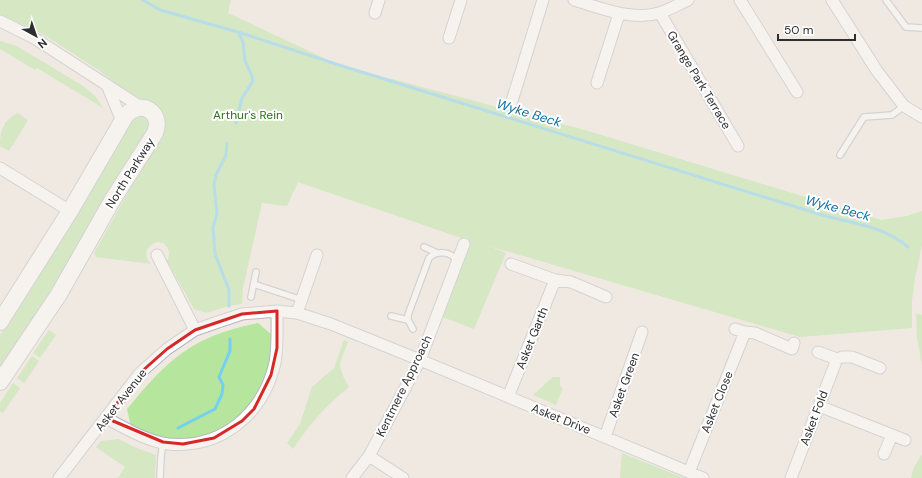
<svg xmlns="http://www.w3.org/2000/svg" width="922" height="478" font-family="'DM Sans',sans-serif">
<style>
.green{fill:#b6e59e}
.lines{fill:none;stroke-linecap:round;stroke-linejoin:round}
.stream{stroke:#75cff0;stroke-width:3}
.lane-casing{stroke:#b4b7c1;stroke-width:8}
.street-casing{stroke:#b4b7c1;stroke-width:13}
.secondary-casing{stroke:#b4b7c1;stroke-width:18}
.lane{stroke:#fff;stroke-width:5.5}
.street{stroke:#fff;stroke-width:11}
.secondary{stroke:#fff;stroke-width:16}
.marked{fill:none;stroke:#d62828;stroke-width:3;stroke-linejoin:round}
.labels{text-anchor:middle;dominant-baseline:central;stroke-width:4;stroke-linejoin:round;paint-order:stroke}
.street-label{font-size:12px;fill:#2e2e2e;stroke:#fff}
.park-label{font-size:12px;fill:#2c6e1b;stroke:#fff}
.water-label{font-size:13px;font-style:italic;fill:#0d6fa3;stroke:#fff}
</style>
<rect width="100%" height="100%" fill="#efe9e1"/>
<!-- green -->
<path class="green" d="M 0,0 L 231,0 L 228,13 L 339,65 L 585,130 L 881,220 L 907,216 L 922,211 L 922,245 L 915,279 L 912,300 L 912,328 L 800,337 L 489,246 L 506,253 L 474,329 L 437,315 L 464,244 L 470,241 L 298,182 L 287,206 L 262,203 L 243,288 L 242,304 L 229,306 L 206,313 L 194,309 L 167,261 C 169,257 170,253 168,249 C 161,233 136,249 151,264 L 96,257 L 94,253 L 164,128 L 164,116 L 157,106 L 129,93 L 97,69 L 44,35 L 0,14 Z
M 0,41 L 17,46 L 83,86 L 96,97 L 103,108 L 37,68 L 35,70 L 0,49 Z
M 18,113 L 28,120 L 9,151 L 0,146 C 0,131 3,120 18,113 Z
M 138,115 L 147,117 L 150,126 L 60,281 L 0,372 L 0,335 L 42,271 L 89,194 L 132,118 Z
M 916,314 L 922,315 L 922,366 L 917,337 Z
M 258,323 L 272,335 L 270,365 L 267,379 L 240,418 L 214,435 L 186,441 L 156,437 L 131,427 L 127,409 C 168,359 192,336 258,323 Z
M 49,330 L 56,335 L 40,358 L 33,353 Z
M 344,340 L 348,342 C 339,365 336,364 349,387 C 326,405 309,425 293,449 L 287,443 L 300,424 L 312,387 L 334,368 Z
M 32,356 L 39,361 L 24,383 L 17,378 Z
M 553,377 L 560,377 L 560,386 L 563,388 L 556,405 L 533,395 Z
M 13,383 L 20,388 L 3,413 L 0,411 L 0,403 Z
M 119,439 L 134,447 L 156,455 L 155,478 L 118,478 L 125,467 L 96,447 L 101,441 Z
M 622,453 L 684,478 L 620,478 Z
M 922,454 L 922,478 L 911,478 L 913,469 Z"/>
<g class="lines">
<!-- stream -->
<path class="stream" d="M 143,0 L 160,10 L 238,32 L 339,65 L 822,215 C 851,223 884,226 908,247
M 236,123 L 242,98 L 253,81 L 252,76 L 245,61 L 243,42 L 238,32
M 227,143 L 226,155 L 216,175 L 214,185 L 217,214 L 213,227 L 215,254 L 229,290 L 229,306
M 178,428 L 215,409 L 222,394 L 223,385 L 219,377 L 230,351 L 230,339"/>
<defs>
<path id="lane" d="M 886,0 L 906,27 L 922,28
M 840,155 L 864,117 L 892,115 L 904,106
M 424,247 L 437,253
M 254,284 L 302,300
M 251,297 L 256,272
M 391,316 L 408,320
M 413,329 L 408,320 L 408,315 L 429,258 C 437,250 452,251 457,262
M 160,478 L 161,457 L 163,442"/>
<path id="street" d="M 574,0 C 601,8 631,21 659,13 C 669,10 679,4 688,0
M 740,0 L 797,92
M 832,0 L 877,71 L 904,106 L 922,117
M 375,13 L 379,0
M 660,13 L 738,146
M 0,21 L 34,38 L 141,107
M 449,38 L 461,0
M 597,83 L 619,14
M 107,85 L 122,121
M 512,101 L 543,0
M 0,168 L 70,211
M 157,255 L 195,330
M 511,264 L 555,280
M 297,313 L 317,255
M 735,329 L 745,332 L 755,333 L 792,349 L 794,343
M 818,352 L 837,359 L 842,357 L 852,357 L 880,368
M 508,397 L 555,280 L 571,282 L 606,297
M 819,406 L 905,440
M 106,418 C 125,428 146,441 168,444 C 222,449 263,414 275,363 C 278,346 277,328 277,311
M 605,437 L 642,332
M 884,454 L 892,435
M 369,456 L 403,478
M 689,472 L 745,332
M 59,478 L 140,373 L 167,349 L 195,330 L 215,323 L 242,314 L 277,311 L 297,313 L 331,324 L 420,360 L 703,478
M 352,478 L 369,456 L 420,360 L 464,244
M 791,478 L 837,359"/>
<path id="secondary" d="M 0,322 L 70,211 L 126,115 C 141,99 163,112 155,133 L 113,199 L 59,294 L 0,382"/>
</defs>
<!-- lane casing -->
<use href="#lane" class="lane-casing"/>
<!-- street casing -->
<use href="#street" class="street-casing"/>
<!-- secondary casing -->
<use href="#secondary" class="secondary-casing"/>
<!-- lane -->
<use href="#lane" class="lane"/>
<!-- street -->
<use href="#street" class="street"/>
<!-- secondary -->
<use href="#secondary" class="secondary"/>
</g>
<!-- marked area -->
<path d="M0 0H922V478H0ZM 277,311 L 277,348 L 271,375 L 254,409 L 242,421 L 214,438 L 183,444 L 163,442 L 106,418 L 140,373 L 167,349 L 195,330 L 242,314 Z" fill="#efe9e1" fill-opacity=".55" fill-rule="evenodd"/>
<path class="marked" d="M 277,311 L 277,348 L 271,375 L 254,409 L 242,421 L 214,438 L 183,444 L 163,442 L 106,418 L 140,373 L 167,349 L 195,330 L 242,314 Z"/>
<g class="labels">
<!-- street labels -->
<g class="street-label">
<text transform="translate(699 80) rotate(59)">Grange Park Terrace</text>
<text transform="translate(130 173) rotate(-58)">North Parkway</text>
<text transform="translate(532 338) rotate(-68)">Asket Garth</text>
<text transform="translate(624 385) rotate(-70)">Asket Green</text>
<text transform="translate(404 386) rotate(-64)">Kentmere Approach</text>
<text transform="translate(121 400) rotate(-52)">Asket Avenue</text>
<text transform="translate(717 402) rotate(-68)">Asket Close</text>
<text transform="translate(814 418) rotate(-69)">Asket Fold</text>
<text transform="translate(561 419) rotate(22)">Asket Drive</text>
</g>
<!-- park labels -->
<g class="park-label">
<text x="248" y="115">Arthur's Rein</text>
</g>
<!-- water labels -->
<g class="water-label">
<text transform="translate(529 113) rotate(17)">Wyke Beck</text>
<text transform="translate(838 208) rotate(15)">Wyke Beck</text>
</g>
</g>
<!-- north arrow -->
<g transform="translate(36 36) rotate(140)" stroke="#ffffff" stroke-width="3" paint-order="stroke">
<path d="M0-3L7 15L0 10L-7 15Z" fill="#2e2e2e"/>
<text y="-6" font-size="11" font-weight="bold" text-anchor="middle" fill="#2e2e2e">N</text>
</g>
<!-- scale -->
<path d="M778 34v6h77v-6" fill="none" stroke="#2e2e2e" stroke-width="2"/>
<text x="784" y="34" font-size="12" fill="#2e2e2e" stroke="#ffffff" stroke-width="3" paint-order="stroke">50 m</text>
</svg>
